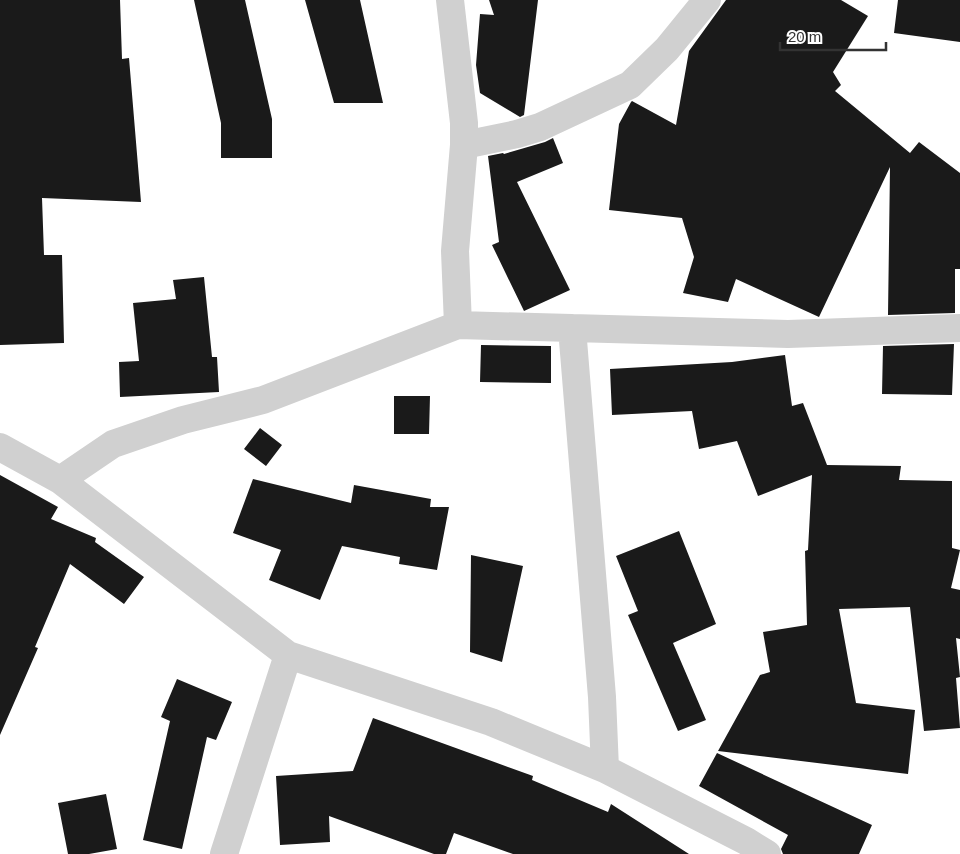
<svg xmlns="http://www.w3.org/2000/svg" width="960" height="854" font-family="Helvetica,sans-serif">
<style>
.building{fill:#1a1a1a}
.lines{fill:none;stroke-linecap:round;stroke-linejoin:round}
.street{stroke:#d0d0d0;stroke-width:28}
</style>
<rect width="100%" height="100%" fill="#fff"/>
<!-- building -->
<path class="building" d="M 0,0 L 120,0 L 122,59 L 129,58 L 141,202 L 42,198 L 44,255 L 62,255 L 64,343 L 0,345 Z
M 194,0 L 245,0 L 272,119 L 272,158 L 221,158 L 221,123 Z
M 305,0 L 360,0 L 383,103 L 334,103 Z
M 489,0 L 538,0 L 524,115 L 520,117 L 480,93 L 476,65 L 480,14 L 494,15 Z
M 726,0 L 841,0 L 868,16 L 833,72 L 841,85 L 835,91 L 910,153 L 919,142 L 960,173 L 960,269 L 955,269 L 955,313 L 888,315 L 890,167 L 819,317 L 736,279 L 728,302 L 683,293 L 694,257 L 682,218 L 609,210 L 619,124 L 631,102 L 632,101 L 676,125 L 689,51 Z
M 898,0 L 960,0 L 960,42 L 894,33 Z
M 553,138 L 563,163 L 517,182 L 570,290 L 524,311 L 492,245 L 499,242 L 488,156 L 503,153 L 504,154 L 545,142 Z
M 204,277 L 212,357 L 217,357 L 219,392 L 120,397 L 119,362 L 139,361 L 133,303 L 176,299 L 173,280 Z
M 954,344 L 952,395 L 882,394 L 883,346 Z
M 481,345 L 551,346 L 551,383 L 480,382 Z
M 785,355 L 792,406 L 803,403 L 827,465 L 901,466 L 899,480 L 952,481 L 952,548 L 960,550 L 951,588 L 960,590 L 960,639 L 956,638 L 960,677 L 956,678 L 960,728 L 924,731 L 910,607 L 839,609 L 856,703 L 915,710 L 908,774 L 718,751 L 760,675 L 770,672 L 763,632 L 807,625 L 805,551 L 808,550 L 812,475 L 758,496 L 737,441 L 699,449 L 692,411 L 612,415 L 610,369 L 732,362 Z
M 394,396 L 430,396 L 429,434 L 394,434 Z
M 260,428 L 282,445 L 266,466 L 244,449 Z
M 0,475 L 58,507 L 51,519 L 96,538 L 95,542 L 144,577 L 124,604 L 70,564 L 35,647 L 38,648 L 0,735 Z
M 253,479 L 351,503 L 354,485 L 431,499 L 430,507 L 449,507 L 437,570 L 399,564 L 400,557 L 342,546 L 320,600 L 269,580 L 281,550 L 233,533 Z
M 679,531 L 716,624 L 673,643 L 706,720 L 678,731 L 628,615 L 638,611 L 616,556 Z
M 471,555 L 523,566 L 502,662 L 470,652 Z
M 177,679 L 232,702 L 216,740 L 207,737 L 182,849 L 143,840 L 170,721 L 161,717 Z
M 373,718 L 533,776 L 532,780 L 608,812 L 611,804 L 689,854 L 513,854 L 454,833 L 446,854 L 434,854 L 329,816 L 330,842 L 280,845 L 276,776 L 353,771 Z
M 717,753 L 872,825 L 859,854 L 783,854 L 781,849 L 788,835 L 699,786 Z
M 106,794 L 117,849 L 89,854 L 68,854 L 58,803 Z"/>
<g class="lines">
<!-- street -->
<path class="street" d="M 450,0 L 464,123 L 464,145 L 455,251 L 458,325
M 464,145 L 517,134 L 540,127 L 630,85 L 667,49 L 707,0
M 572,328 L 602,697 L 605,769
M 0,447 L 60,480 L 288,655 L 224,854
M 60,480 L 113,444 L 183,420 L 263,400 L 458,325 L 788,334 L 960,328
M 288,655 L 491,722 L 605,769 L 746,841 L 767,854"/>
</g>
<!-- scale -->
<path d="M780 42v8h106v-8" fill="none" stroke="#333333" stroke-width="2.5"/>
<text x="788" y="42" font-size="15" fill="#333333" stroke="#ffffff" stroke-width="4" paint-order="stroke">20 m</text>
</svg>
